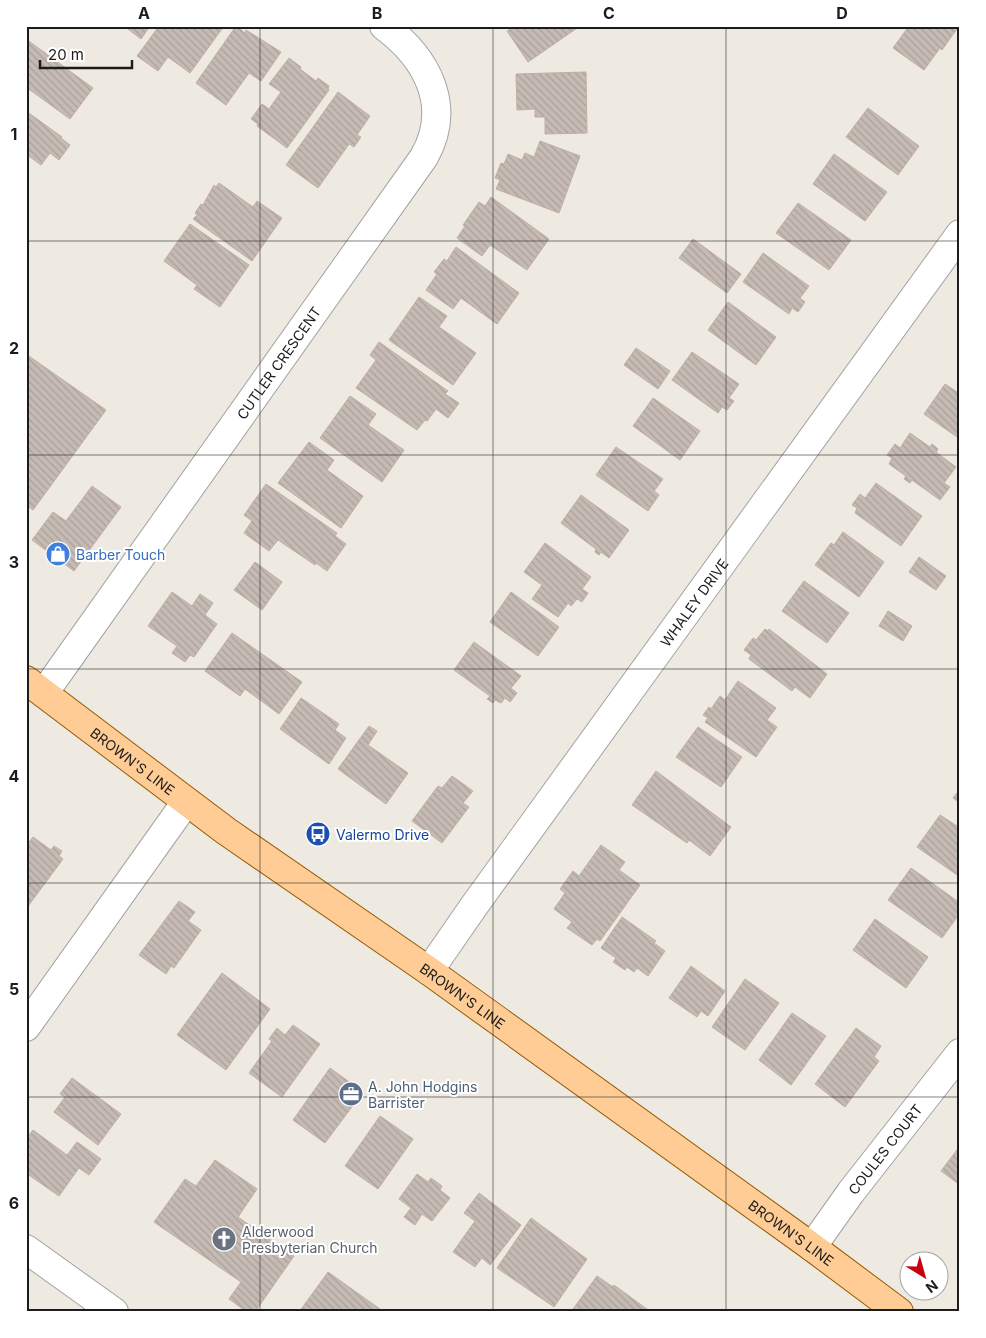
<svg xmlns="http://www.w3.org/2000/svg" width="986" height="1338" font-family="Inter,sans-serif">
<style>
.building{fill:url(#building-back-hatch);stroke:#c1aea3}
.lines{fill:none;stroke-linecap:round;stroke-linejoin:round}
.street-casing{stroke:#a3a3a3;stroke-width:30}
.primary-casing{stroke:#945b00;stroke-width:30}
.street{stroke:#fff;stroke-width:28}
.primary{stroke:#ffcc95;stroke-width:28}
.grid{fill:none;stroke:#1c1c1c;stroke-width:1;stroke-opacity:0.55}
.labels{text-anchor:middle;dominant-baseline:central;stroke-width:4;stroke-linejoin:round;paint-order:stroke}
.street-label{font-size:14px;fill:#1c1c1c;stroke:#fff}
.shop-label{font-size:14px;fill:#366cbe;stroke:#fff;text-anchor:start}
.transit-label{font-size:14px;fill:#164399;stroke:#fff;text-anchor:start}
.service-label{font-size:14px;fill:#4e5e75;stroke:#fff;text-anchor:start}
.worship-label{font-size:14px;fill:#5b616d;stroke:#fff;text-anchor:start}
.neatline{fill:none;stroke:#1c1c1c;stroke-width:2}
.grid-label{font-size:16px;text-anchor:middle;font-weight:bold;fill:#1c1c1c}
</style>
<defs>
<pattern id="building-back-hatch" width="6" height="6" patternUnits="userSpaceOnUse" patternTransform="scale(1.25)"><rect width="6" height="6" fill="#c6bbb4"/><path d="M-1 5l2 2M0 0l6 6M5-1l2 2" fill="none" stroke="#aaa09a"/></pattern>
</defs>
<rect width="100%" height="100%" fill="#eee9e1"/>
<!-- building -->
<path class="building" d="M 124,26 L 150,26 L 141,39 Z
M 159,26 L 172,26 L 178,30 L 181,26 L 224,26 L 190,73 L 168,57 L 158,71 L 137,56 Z
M 236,26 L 245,33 L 246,30 L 281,52 L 261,81 L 249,73 L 226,105 L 196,83 Z
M 515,26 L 580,26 L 528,62 L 507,31 Z
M 909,26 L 959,26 L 942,50 L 940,48 L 924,70 L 893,48 Z
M 26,39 L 93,88 L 70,119 L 26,87 Z
M 289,58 L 301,67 L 300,69 L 316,81 L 318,78 L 329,86 L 328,88 L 329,90 L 287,148 L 257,126 L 258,124 L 251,119 L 262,104 L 269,109 L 281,92 L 269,84 Z
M 586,72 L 587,133 L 545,134 L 545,117 L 535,117 L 535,109 L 517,110 L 516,74 Z
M 338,92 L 370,116 L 357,135 L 361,137 L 354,147 L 349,144 L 318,188 L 286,165 Z
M 868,108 L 919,146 L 898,175 L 846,137 Z
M 26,111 L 62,137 L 61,138 L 70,145 L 59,160 L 50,153 L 41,165 L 26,154 Z
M 540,141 L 580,156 L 559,213 L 496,189 L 500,180 L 495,178 L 501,163 L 504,164 L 508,154 L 522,160 L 525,153 L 534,157 Z
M 834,154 L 887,192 L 865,221 L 813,184 Z
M 219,183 L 253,207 L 257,201 L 282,218 L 252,261 L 193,219 L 197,215 L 195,213 L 201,204 L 203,205 L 214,185 L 216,187 Z
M 491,197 L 549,239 L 527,270 L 490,245 L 482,256 L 457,238 L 465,226 L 463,225 L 479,202 L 485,206 Z
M 798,203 L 851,240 L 829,270 L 776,233 Z
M 190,224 L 249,265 L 220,307 L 194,289 L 197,285 L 164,261 Z
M 693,239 L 741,274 L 727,293 L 679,258 Z
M 456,247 L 519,293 L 497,324 L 461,298 L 453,309 L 426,290 L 437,274 L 434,272 L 444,259 L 447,261 Z
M 763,253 L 809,286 L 800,298 L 805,302 L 798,312 L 792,308 L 789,314 L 743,282 Z
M 419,297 L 447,316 L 439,327 L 476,353 L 453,385 L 389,340 Z
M 728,302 L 776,337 L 756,365 L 708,330 Z
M 379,342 L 448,391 L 445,394 L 459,403 L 448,418 L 436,409 L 427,421 L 425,420 L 417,430 L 356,388 L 376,360 L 370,355 Z
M 636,348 L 670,371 L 658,389 L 624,365 Z
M 692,352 L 739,384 L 729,398 L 734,401 L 727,410 L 722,407 L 718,413 L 672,380 Z
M 26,354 L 106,410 L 33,510 L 26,505 Z
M 945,384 L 960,394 L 960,439 L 924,414 Z
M 350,396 L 376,414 L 368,425 L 404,450 L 382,482 L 320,438 Z
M 653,398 L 700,431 L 680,460 L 633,426 Z
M 910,433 L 930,447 L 932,444 L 938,449 L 936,452 L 956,467 L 944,483 L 950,487 L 940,500 L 912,480 L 910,483 L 904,479 L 906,476 L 889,464 L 892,458 L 887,455 L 895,444 L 900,448 Z
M 309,442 L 334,460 L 327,470 L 363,496 L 341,528 L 278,483 Z
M 616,447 L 663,479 L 654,491 L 659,495 L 648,511 L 596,475 Z
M 876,483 L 922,516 L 901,546 L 855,513 L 857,508 L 852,505 L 860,494 L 865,498 Z
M 266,484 L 337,533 L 335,536 L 346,544 L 327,571 L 316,563 L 315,565 L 278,540 L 269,551 L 244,533 L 252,521 L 244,515 Z
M 92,486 L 121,507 L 74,571 L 32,540 L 53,512 L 66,521 Z
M 581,495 L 629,530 L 609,558 L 601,552 L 599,555 L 595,552 L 596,549 L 561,523 Z
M 843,532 L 884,562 L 859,597 L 815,565 L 831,543 L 834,545 Z
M 545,543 L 591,577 L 582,589 L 588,593 L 582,602 L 577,599 L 571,606 L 568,603 L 558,617 L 532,599 L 542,585 L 524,572 Z
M 919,557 L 946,576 L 936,590 L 909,572 Z
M 255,562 L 282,582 L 262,610 L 234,590 Z
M 804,581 L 849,613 L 827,643 L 782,611 Z
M 172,592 L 192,606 L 200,594 L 213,603 L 205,615 L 217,624 L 194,657 L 190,655 L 185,662 L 172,653 L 177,646 L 148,626 Z
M 511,592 L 559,627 L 538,656 L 490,622 Z
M 888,611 L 912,626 L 903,641 L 879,626 Z
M 765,629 L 768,631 L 769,629 L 827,674 L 810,698 L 795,687 L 792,691 L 749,659 L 751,655 L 744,650 L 753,638 L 756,640 Z
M 232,633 L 302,682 L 279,714 L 245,689 L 240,696 L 205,671 Z
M 474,642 L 521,676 L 511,688 L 517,693 L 510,702 L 505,698 L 501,703 L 495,700 L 493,703 L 487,699 L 490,696 L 454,670 Z
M 738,681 L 776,708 L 767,720 L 777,727 L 756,757 L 705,722 L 708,718 L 703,715 L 709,707 L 711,709 L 720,696 L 725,700 Z
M 301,698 L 339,724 L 335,730 L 346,738 L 329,764 L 280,729 Z
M 369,726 L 377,731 L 368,745 L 408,773 L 386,804 L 338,769 Z
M 698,727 L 742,757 L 721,787 L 676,757 Z
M 656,771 L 731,827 L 710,856 L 689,840 L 687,843 L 632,805 Z
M 452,776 L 473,791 L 463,803 L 469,807 L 442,843 L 412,821 L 438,786 L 442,788 Z
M 960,789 L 960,803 L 953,798 Z
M 940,815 L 960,828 L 960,877 L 917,847 Z
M 33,837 L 51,850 L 54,846 L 62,851 L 59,856 L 63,859 L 26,909 L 26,846 Z
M 601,845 L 625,862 L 619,870 L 640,885 L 600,941 L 597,939 L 592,945 L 567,928 L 572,922 L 554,909 L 565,893 L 560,889 L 573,871 L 579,876 Z
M 911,868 L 960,903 L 960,913 L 942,938 L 888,900 Z
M 179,901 L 195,912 L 188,921 L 201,930 L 174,968 L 171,966 L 166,974 L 139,955 Z
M 622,917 L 656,941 L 654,943 L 665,951 L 648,976 L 637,968 L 634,972 L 627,967 L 625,970 L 613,962 L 616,958 L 601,948 Z
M 875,919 L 928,957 L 906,988 L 853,950 Z
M 691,966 L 725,991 L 708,1016 L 701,1011 L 697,1017 L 669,998 Z
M 222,973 L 270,1009 L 226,1070 L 177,1035 Z
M 745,979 L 779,1003 L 745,1050 L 712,1027 Z
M 792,1013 L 826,1036 L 791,1085 L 759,1060 Z
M 293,1025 L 320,1044 L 282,1097 L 249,1073 L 272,1041 L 269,1039 L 277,1028 L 285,1035 Z
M 856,1028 L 881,1046 L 874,1057 L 879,1061 L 845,1107 L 815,1084 Z
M 330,1068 L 363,1092 L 325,1143 L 293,1120 Z
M 72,1078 L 121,1114 L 98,1145 L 54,1112 L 65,1097 L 60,1094 Z
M 380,1116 L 413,1139 L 378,1189 L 345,1166 Z
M 33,1130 L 67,1155 L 77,1142 L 101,1159 L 89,1175 L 79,1168 L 59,1196 L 26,1173 L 26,1151 L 28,1149 L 26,1148 L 26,1139 Z
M 960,1146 L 960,1185 L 941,1171 Z
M 215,1160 L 257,1189 L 238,1217 L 294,1256 L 255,1312 L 247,1312 L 229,1299 L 241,1282 L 154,1222 L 185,1179 L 196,1186 Z
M 417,1174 L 428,1182 L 431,1178 L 442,1186 L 440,1190 L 450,1198 L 432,1221 L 422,1214 L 415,1225 L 404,1217 L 411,1208 L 399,1199 Z
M 479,1193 L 521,1225 L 490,1265 L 482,1258 L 475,1267 L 453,1252 L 475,1221 L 464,1213 Z
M 531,1218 L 587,1259 L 554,1307 L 497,1268 Z
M 328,1272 L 380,1309 L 378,1312 L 299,1312 Z
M 597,1276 L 613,1287 L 614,1285 L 651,1312 L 577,1312 L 573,1309 Z"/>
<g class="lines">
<defs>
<g id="street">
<path id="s1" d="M 44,693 L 424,157 C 453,106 427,58 384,26"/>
<path id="s2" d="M 429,971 L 474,906 L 960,234"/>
<path d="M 26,1027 L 186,802"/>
<path id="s3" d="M 812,1247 L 851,1192 L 960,1053"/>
<path d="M 26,1249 L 114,1312"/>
</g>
<g id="primary">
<path id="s4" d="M 26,680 L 226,831 L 429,971 L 812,1247 L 899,1312"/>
</g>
</defs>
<!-- street casing -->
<use href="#street" class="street-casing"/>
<!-- primary casing -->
<use href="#primary" class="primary-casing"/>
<!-- street -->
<use href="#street" class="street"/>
<!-- primary -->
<use href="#primary" class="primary"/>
</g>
<!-- grid -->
<path class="grid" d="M 260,26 L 260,1312M 493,26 L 493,1312M 726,26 L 726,1312M 26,241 L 960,241M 26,455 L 960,455M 26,669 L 960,669M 26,883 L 960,883M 26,1097 L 960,1097"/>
<!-- icons -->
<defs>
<symbol id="shop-disc" viewBox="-11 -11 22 22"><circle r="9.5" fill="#3f7fe0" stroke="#fff"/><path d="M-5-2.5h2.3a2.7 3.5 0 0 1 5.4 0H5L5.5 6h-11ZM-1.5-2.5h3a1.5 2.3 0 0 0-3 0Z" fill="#fff"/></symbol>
<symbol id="bus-disc" viewBox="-11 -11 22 22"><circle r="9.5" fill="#1a4fb4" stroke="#fff"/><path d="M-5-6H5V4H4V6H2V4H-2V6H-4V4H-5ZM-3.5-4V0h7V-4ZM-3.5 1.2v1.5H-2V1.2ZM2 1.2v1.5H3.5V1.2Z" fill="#fff"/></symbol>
<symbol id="office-disc" viewBox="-11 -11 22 22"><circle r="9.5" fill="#5c6f8a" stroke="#fff"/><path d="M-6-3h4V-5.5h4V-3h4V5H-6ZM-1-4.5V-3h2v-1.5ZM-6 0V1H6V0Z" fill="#fff"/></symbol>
<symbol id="church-disc" viewBox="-11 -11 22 22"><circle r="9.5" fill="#6b7280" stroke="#fff"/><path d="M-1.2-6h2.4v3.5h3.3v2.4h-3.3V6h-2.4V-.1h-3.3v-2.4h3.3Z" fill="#fff"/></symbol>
</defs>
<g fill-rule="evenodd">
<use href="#shop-disc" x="44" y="540" width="28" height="28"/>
<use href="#bus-disc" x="304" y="820" width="28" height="28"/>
<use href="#office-disc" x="337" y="1080" width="28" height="28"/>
<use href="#church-disc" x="210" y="1225" width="28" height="28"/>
</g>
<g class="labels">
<!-- street labels -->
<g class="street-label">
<text stroke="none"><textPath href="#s1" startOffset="405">CUTLER CRESCENT</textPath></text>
<text stroke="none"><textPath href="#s2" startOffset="454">WHALEY DRIVE</textPath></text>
<text stroke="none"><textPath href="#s4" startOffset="134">BROWN'S LINE</textPath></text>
<text stroke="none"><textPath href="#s4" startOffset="539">BROWN'S LINE</textPath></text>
<text stroke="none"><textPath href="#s3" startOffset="122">COULES COURT</textPath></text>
<text stroke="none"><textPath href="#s4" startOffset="944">BROWN'S LINE</textPath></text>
</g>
<!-- shop labels -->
<g class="shop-label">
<text x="76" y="554">Barber Touch</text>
</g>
<!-- transit labels -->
<g class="transit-label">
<text x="336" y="834">Valermo Drive</text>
</g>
<!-- service labels -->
<g class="service-label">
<text x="368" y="1086">A. John Hodgins<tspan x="368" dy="16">Barrister</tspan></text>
</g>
<!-- worship labels -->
<g class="worship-label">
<text x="242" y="1231">Alderwood<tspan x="242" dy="16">Presbyterian Church</tspan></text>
</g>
</g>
<!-- border -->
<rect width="986" height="1338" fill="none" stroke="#ffffff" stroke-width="55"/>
<!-- north arrow -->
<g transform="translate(924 1276) rotate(143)"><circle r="24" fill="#ffffff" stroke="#a4a4a4"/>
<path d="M0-4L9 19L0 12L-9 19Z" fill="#c8000b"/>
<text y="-8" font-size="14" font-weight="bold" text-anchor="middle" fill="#1c1c1c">N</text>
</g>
<!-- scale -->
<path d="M40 60v8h92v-8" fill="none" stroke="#1c1c1c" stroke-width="2.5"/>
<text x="48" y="60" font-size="15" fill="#1c1c1c" stroke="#ffffff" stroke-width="4" paint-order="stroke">20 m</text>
<rect x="28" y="28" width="930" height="1282" class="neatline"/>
<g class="grid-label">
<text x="144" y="19">A</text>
<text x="377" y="19">B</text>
<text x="609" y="19">C</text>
<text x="842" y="19">D</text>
<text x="14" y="140">1</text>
<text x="14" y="354">2</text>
<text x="14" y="568">3</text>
<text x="14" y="782">4</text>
<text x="14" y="995">5</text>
<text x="14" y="1209">6</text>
</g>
</svg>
